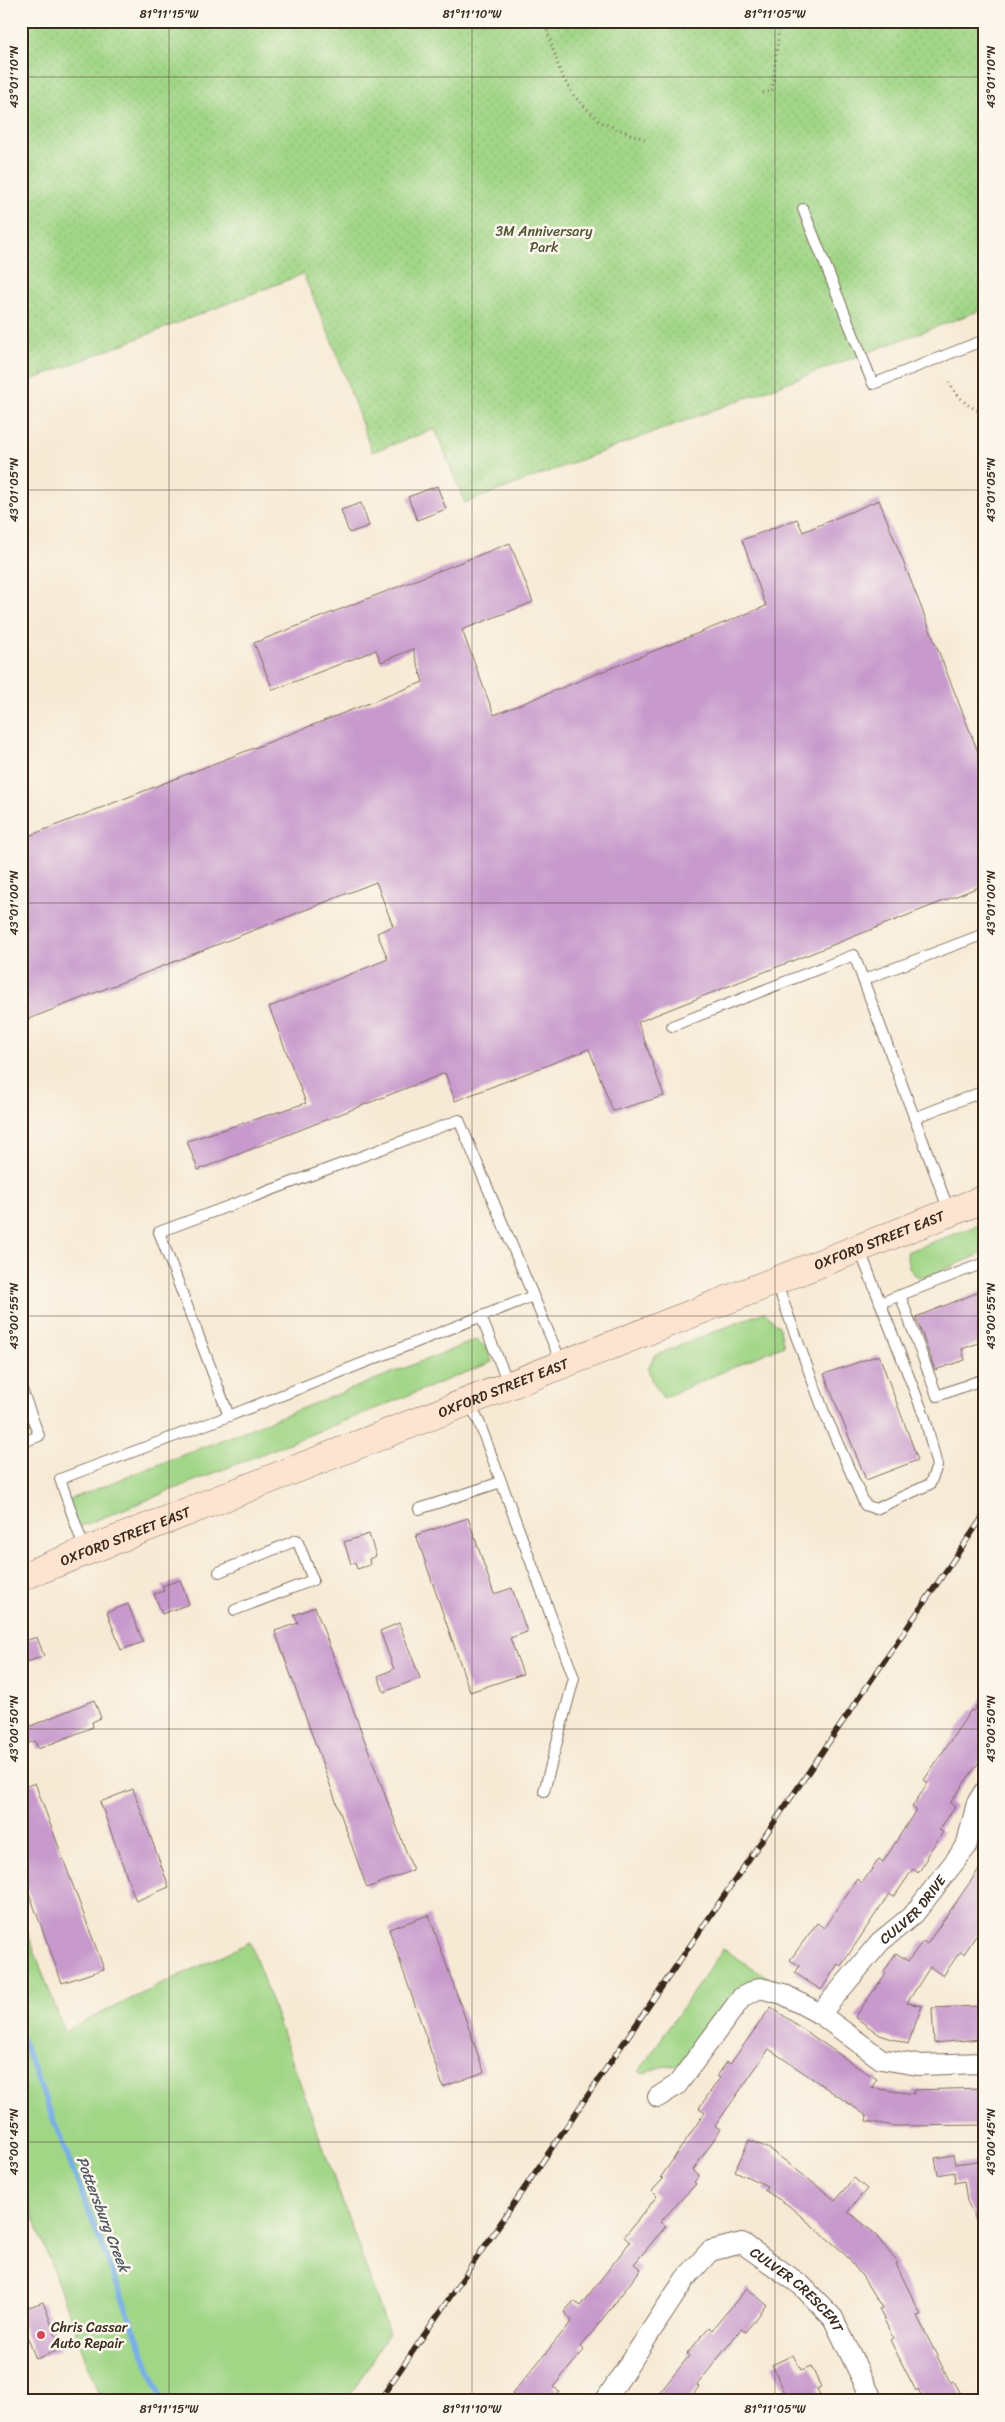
<svg xmlns="http://www.w3.org/2000/svg" width="1005" height="2422" font-family="Sriracha,sans-serif">
<style>
.grass{fill:#a1d687;stroke:#6e8052}
.park{fill:url(#park-dots);stroke:#6e8052}
.lines{fill:none;stroke-linecap:round;stroke-linejoin:round}
.stream{stroke:#78aee6;stroke-width:5.5}
.building{fill:#c799cc}
.lane-casing{stroke:#7d6d5e;stroke-width:12}
.street-casing{stroke:#7d6d5e;stroke-width:22}
.secondary-casing{stroke:#7d6d5e;stroke-width:29}
.path{stroke:#7d6d5e;stroke-width:3;stroke-dasharray:1 4;stroke-linecap:butt}
.lane{stroke:#fff;stroke-width:10}
.street{stroke:#fff;stroke-width:20}
.secondary{stroke:#fde4d1;stroke-width:28}
.rail-casing{stroke:#3b2a1e;stroke-width:5.5}
.rail{stroke:#fbf7ec;stroke-width:4;stroke-dasharray:11;stroke-linecap:butt}
.ticks{fill:none;stroke:#3b2a1e;stroke-width:1;stroke-opacity:0.45}
.poi-dot{fill:#d1495b;stroke:#fbf7ec;stroke-width:2}
.labels{text-anchor:middle;dominant-baseline:central;stroke-width:5;stroke-linejoin:round;paint-order:stroke}
.park-label{font-size:14px;fill:#545538;stroke:#fbf7ec}
.street-label{font-size:14px;fill:#3b2a1e;stroke:#fbf7ec}
.poi-label{font-size:14px;fill:#3b2a1e;stroke:#fbf7ec;text-anchor:start}
.water-label{font-size:15px;font-style:italic;fill:#505864;stroke:#fbf7ec}
.neatline{fill:none;stroke:#3b2a1e;stroke-width:2}
.ticks-label{font-size:12px;text-anchor:middle;fill:#3b2a1e}
</style>
<defs>
<pattern id="park-dots" width="8" height="8" patternUnits="userSpaceOnUse" patternTransform="scale(1.25)"><rect width="8" height="8" fill="#a1d687"/><path d="M2 2h.1M6 6h.1" fill="none" stroke="#8cb874" stroke-width="1.8" stroke-linecap="round"/></pattern>
</defs>
<rect width="100%" height="100%" fill="#fbf7ec"/>
<filter id="ink" filterUnits="userSpaceOnUse"><feTurbulence type="fractalNoise" baseFrequency=".02" numOctaves="2"/><feDisplacementMap in="SourceGraphic" scale="10" xChannelSelector="R" yChannelSelector="G"/><feConvolveMatrix kernelMatrix="1 2 1 2 8 2 1 2 1" color-interpolation-filters="sRGB"/></filter>
<filter id="wash" filterUnits="userSpaceOnUse"><feTurbulence type="fractalNoise" baseFrequency=".0096" numOctaves="4" result="noise"/><feDisplacementMap in="SourceGraphic" scale="20" xChannelSelector="R" yChannelSelector="G"/><feGaussianBlur stdDeviation="1.12" result="paint"/><feColorMatrix in="noise" values="0 0 0 0 0 0 0 0 0 0 0 0 0 0 0 0 0 1.4 0 .05"/><feComposite in="paint" operator="in"/></filter>
<g filter="url(#wash)">
<rect width="100%" height="100%" fill="#f7ead5"/>
<!-- grass -->
<path class="grass" d="M 984,1223 L 984,1253 L 926,1277 L 916,1276 L 909,1268 L 906,1252 Z
M 764,1312 L 779,1326 L 784,1345 L 663,1398 L 651,1379 L 648,1368 L 654,1356 Z
M 476,1340 L 487,1348 L 492,1362 L 79,1527 L 68,1500 Z
M 26,1928 L 64,2031 L 250,1942 L 389,2333 L 347,2401 L 101,2401 L 21,2183 L 21,1930 Z
M 723,1949 L 769,1978 L 750,1981 L 735,1992 L 680,2065 L 660,2067 L 643,2074 L 639,2071 Z"/>
<!-- park -->
<path class="park" d="M 21,21 L 984,21 L 984,309 L 465,503 L 435,429 L 372,452 L 333,344 L 303,274 L 21,384 Z"/>
<g class="lines">
<!-- stream -->
<path class="stream" d="M 21,2036 L 162,2401"/>
</g>
<g id="blocks">
<!-- building -->
<path class="building" d="M 437,486 L 446,509 L 417,520 L 408,497 Z
M 879,500 L 984,767 L 984,885 L 638,1022 L 664,1096 L 613,1111 L 589,1049 L 455,1101 L 445,1073 L 198,1170 L 187,1141 L 306,1103 L 269,1007 L 388,959 L 377,933 L 393,926 L 376,882 L 21,1022 L 21,839 L 423,682 L 413,649 L 381,662 L 376,650 L 273,690 L 254,643 L 510,543 L 533,602 L 462,630 L 494,715 L 766,606 L 742,540 L 797,519 L 803,532 Z
M 361,503 L 369,526 L 349,533 L 341,510 Z
M 984,1290 L 984,1341 L 962,1349 L 965,1360 L 935,1370 L 916,1317 Z
M 879,1355 L 918,1460 L 866,1480 L 824,1374 Z
M 468,1518 L 494,1594 L 512,1588 L 527,1632 L 510,1638 L 523,1674 L 470,1692 L 416,1535 Z
M 369,1534 L 376,1556 L 369,1559 L 370,1565 L 357,1569 L 355,1563 L 351,1564 L 344,1542 Z
M 180,1580 L 189,1604 L 162,1614 L 154,1594 L 164,1591 L 162,1586 Z
M 128,1604 L 143,1642 L 121,1650 L 107,1612 Z
M 315,1607 L 413,1870 L 367,1888 L 275,1631 L 298,1623 L 294,1615 Z
M 399,1623 L 420,1678 L 384,1692 L 378,1676 L 394,1669 L 380,1631 Z
M 37,1637 L 44,1656 L 21,1664 L 21,1642 Z
M 984,1695 L 984,1755 L 950,1803 L 955,1807 L 939,1830 L 943,1832 L 926,1857 L 928,1858 L 918,1873 L 913,1869 L 894,1897 L 889,1894 L 841,1966 L 838,1964 L 821,1990 L 795,1973 L 800,1966 L 790,1960 L 817,1923 L 824,1928 L 857,1879 L 862,1883 L 879,1859 L 883,1862 L 916,1810 L 912,1807 L 928,1783 L 924,1780 L 971,1710 L 973,1711 Z
M 94,1700 L 101,1718 L 92,1722 L 93,1727 L 38,1749 L 35,1741 L 21,1746 L 21,1730 Z
M 35,1783 L 104,1969 L 62,1983 L 21,1871 L 21,1788 Z
M 133,1789 L 169,1887 L 136,1901 L 100,1802 Z
M 984,1862 L 984,1934 L 979,1931 L 964,1954 L 960,1952 L 943,1976 L 930,1967 L 907,2003 L 922,2006 L 908,2044 L 880,2035 L 855,2017 L 886,1973 L 884,1972 L 896,1953 L 908,1961 L 923,1941 L 927,1944 Z
M 429,1915 L 484,2072 L 443,2087 L 389,1929 Z
M 980,2006 L 981,2039 L 934,2043 L 932,2008 Z
M 771,2007 L 859,2068 L 877,2079 L 871,2088 L 914,2094 L 913,2090 L 984,2088 L 984,2125 L 895,2126 L 866,2121 L 867,2116 L 769,2049 L 715,2126 L 721,2129 L 693,2170 L 699,2176 L 694,2182 L 696,2184 L 660,2222 L 666,2226 L 634,2264 L 641,2269 L 581,2347 L 584,2350 L 553,2387 L 559,2391 L 552,2401 L 520,2401 L 512,2394 L 572,2321 L 564,2312 L 574,2301 L 580,2306 L 630,2242 L 624,2237 L 657,2196 L 652,2191 L 663,2179 L 661,2177 L 705,2112 L 699,2108 L 720,2078 L 717,2076 L 727,2062 L 730,2064 Z
M 749,2140 L 770,2149 L 835,2200 L 854,2178 L 867,2189 L 848,2211 L 873,2232 L 898,2263 L 896,2264 L 921,2315 L 917,2316 L 950,2382 L 953,2381 L 964,2401 L 924,2401 L 918,2389 L 916,2391 L 890,2340 L 893,2338 L 879,2309 L 882,2308 L 862,2276 L 843,2252 L 788,2205 L 764,2190 L 767,2186 L 735,2171 Z
M 953,2155 L 955,2164 L 984,2160 L 984,2237 L 967,2201 L 964,2181 L 955,2183 L 954,2172 L 938,2175 L 935,2158 Z
M 747,2288 L 767,2305 L 756,2319 L 745,2332 L 741,2329 L 697,2385 L 699,2387 L 687,2401 L 653,2401 L 689,2356 L 687,2354 L 709,2327 L 712,2330 Z
M 43,2302 L 61,2349 L 36,2359 L 21,2321 L 21,2310 Z
M 793,2355 L 801,2370 L 811,2366 L 821,2387 L 817,2389 L 823,2401 L 789,2401 L 772,2365 Z"/>
</g>
</g>
<g filter="url(#ink)">
<use href="#blocks" fill-opacity="0" stroke="#7d6d5e" stroke-width="1"/>
<g class="lines">
<defs>
<path id="lane" d="M 803,209 L 873,384 L 984,340
M 863,980 L 984,934
M 672,1026 L 854,955 L 949,1211
M 914,1118 L 984,1091
M 776,1282 L 824,1412 L 865,1505 L 876,1509 L 930,1484 L 937,1466 L 925,1418 L 859,1248
M 900,1295 L 937,1396 L 984,1379
M 880,1303 L 984,1263
M 481,1317 L 509,1385
M 21,1387 L 39,1436 L 21,1443
M 469,1402 L 479,1422 L 574,1678 L 544,1791
M 229,1416 L 533,1296
M 419,1509 L 501,1482
M 85,1551 L 60,1479 L 229,1416 L 159,1232 L 459,1120 L 562,1364
M 219,1572 L 297,1540 L 313,1580 L 235,1610"/>
<g id="street">
<path id="s1" d="M 820,2014 L 880,1942 L 914,1914 L 966,1847 L 977,1803 L 984,1792"/>
<path d="M 658,2097 L 677,2085 L 742,1997 L 760,1988 L 783,1994 L 820,2014 L 881,2059 L 918,2065 L 984,2063"/>
<path id="s2" d="M 605,2401 L 685,2279 L 710,2251 L 742,2243 L 801,2285 L 833,2318 L 873,2401"/>
</g>
<g id="secondary">
<path id="s3" d="M 21,1577 L 984,1199"/>
</g>
</defs>
<!-- lane casing -->
<use href="#lane" class="lane-casing"/>
<!-- street casing -->
<use href="#street" class="street-casing"/>
<!-- secondary casing -->
<use href="#secondary" class="secondary-casing"/>
<!-- path -->
<path class="path" d="M 544,21 L 561,74 L 574,96 L 600,122 L 648,141
M 763,93 L 772,91 L 780,21
M 949,382 C 958,398 966,406 984,413"/>
<!-- lane -->
<use href="#lane" class="lane"/>
<!-- street -->
<use href="#street" class="street"/>
<!-- secondary -->
<use href="#secondary" class="secondary"/>
<defs>
<path id="rail" d="M 379,2401 L 984,1515"/>
</defs>
<!-- rail casing -->
<use href="#rail" class="rail-casing"/>
<!-- rail -->
<use href="#rail" class="rail"/>
</g>
</g>
<!-- ticks -->
<path class="ticks" d="M 169,21 L 169,2401M 472,21 L 472,2401M 775,21 L 775,2401M 21,77 L 984,77M 21,490 L 984,490M 21,903 L 984,903M 21,1316 L 984,1316M 21,1729 L 984,1729M 21,2142 L 984,2142"/>
<!-- markers -->
<circle class="poi-dot" cx="41" cy="2335" r="5"/>
<g class="labels">
<!-- park labels -->
<g class="park-label">
<text x="544" y="231">3M Anniversary<tspan x="544" dy="16">Park</tspan></text>
</g>
<!-- street labels -->
<g class="street-label">
<text stroke="none"><textPath href="#s3" startOffset="922">OXFORD STREET EAST</textPath></text>
<text stroke="none"><textPath href="#s3" startOffset="518">OXFORD STREET EAST</textPath></text>
<text stroke="none"><textPath href="#s3" startOffset="112">OXFORD STREET EAST</textPath></text>
<text stroke="none"><textPath href="#s1" startOffset="140">CULVER DRIVE</textPath></text>
<text stroke="none"><textPath href="#s2" startOffset="289">CULVER CRESCENT</textPath></text>
</g>
<!-- poi labels -->
<g class="poi-label">
<text x="51" y="2327">Chris Cassar<tspan x="51" dy="16">Auto Repair</tspan></text>
</g>
<!-- water labels -->
<g class="water-label">
<text transform="translate(103 2214) rotate(69)">Pottersburg Creek</text>
</g>
</g>
<!-- margin -->
<rect width="1005" height="2422" fill="none" stroke="#fbf7ec" stroke-width="55"/>
<rect x="28" y="28" width="950" height="2366" class="neatline"/>
<g class="ticks-label">
<text x="169" y="18">81°11'15"W</text>
<text x="472" y="18">81°11'10"W</text>
<text x="775" y="18">81°11'05"W</text>
<text transform="translate(14 77) rotate(-90)" y="4">43°01'10"N</text>
<text transform="translate(991 77) rotate(-90)" y="4">43°01'10"N</text>
<text transform="translate(14 490) rotate(-90)" y="4">43°01'05"N</text>
<text transform="translate(991 490) rotate(-90)" y="4">43°01'05"N</text>
<text transform="translate(14 903) rotate(-90)" y="4">43°01'00"N</text>
<text transform="translate(991 903) rotate(-90)" y="4">43°01'00"N</text>
<text transform="translate(14 1316) rotate(-90)" y="4">43°00'55"N</text>
<text transform="translate(991 1316) rotate(-90)" y="4">43°00'55"N</text>
<text transform="translate(14 1729) rotate(-90)" y="4">43°00'50"N</text>
<text transform="translate(991 1729) rotate(-90)" y="4">43°00'50"N</text>
<text transform="translate(14 2142) rotate(-90)" y="4">43°00'45"N</text>
<text transform="translate(991 2142) rotate(-90)" y="4">43°00'45"N</text>
<text x="169" y="2413">81°11'15"W</text>
<text x="472" y="2413">81°11'10"W</text>
<text x="775" y="2413">81°11'05"W</text>
</g>
</svg>
